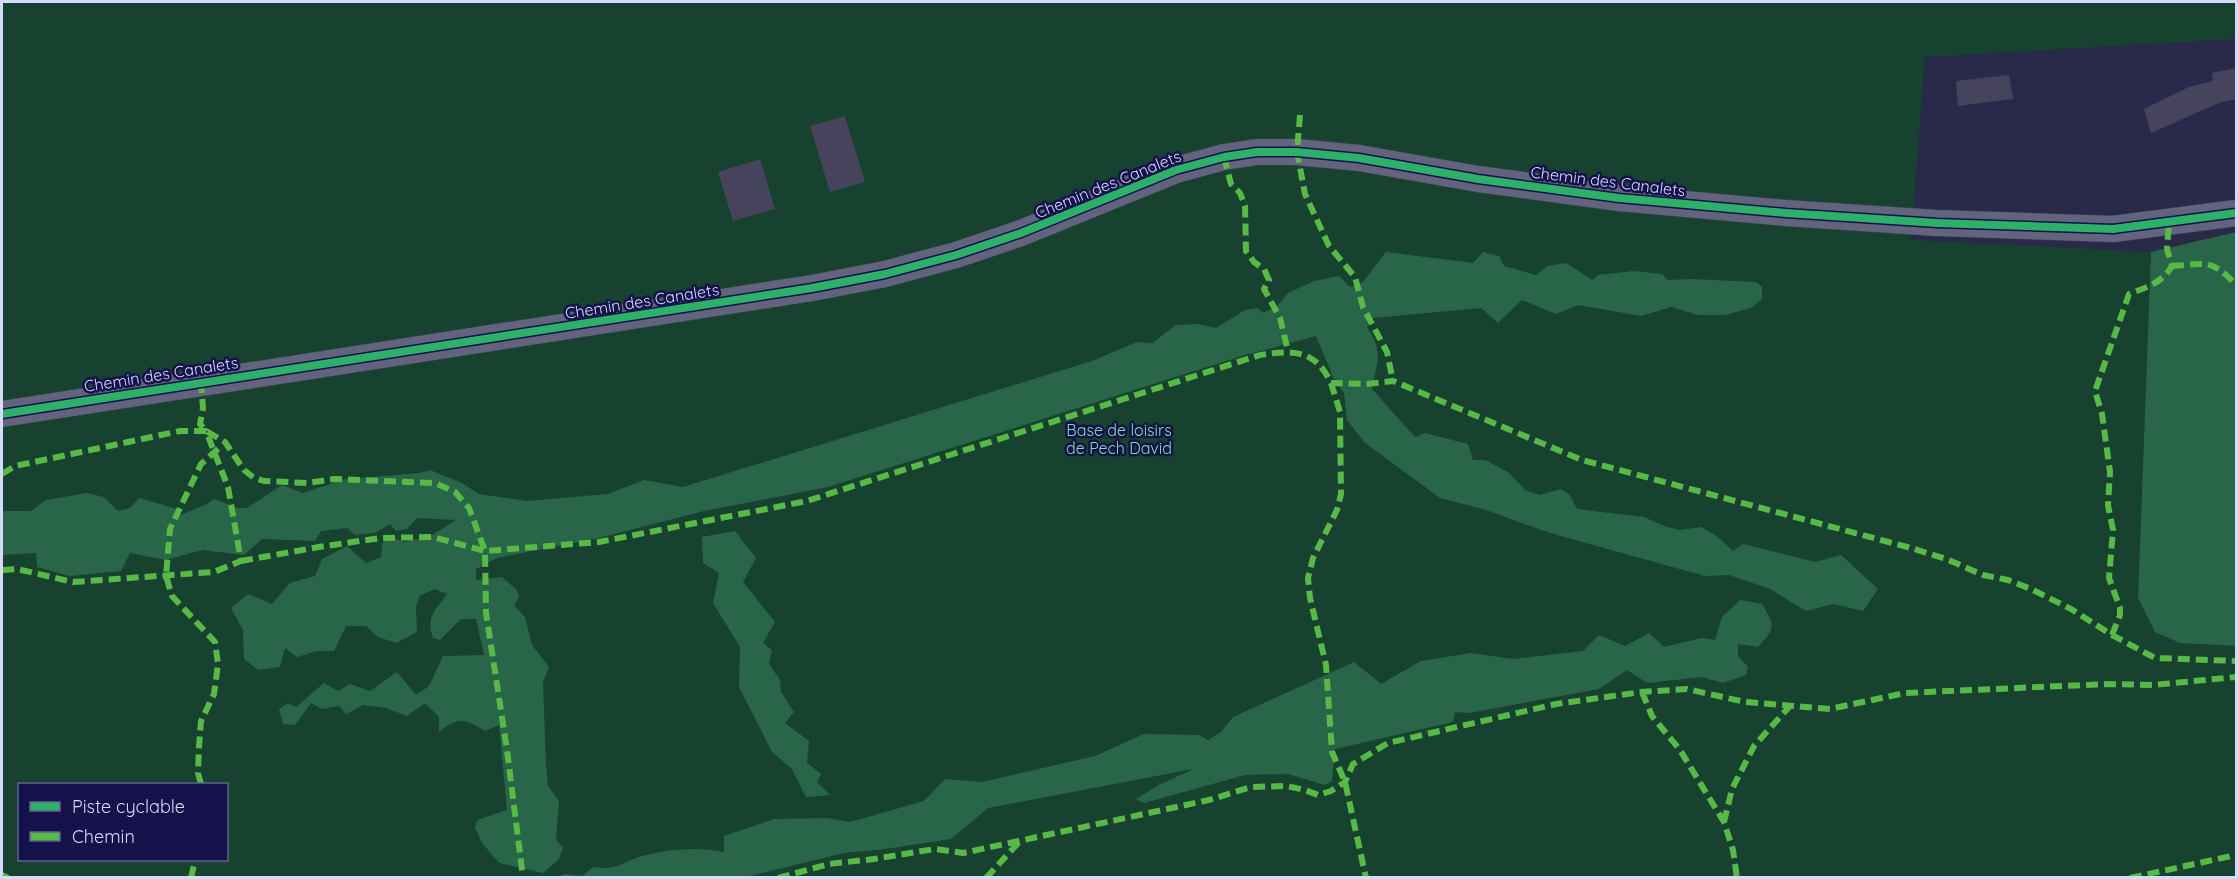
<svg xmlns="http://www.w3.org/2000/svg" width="2238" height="879" font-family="Quicksand,sans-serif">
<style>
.green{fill:#174230;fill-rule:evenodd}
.forest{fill:#296549}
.building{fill:#46435d}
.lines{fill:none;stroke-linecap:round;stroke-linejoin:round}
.street-casing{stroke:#43435d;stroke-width:27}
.street{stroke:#61647c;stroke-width:26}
.quiet{stroke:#58b947;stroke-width:6;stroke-dasharray:12 6;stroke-linecap:butt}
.cycleway-casing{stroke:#14114b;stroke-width:11}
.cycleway{stroke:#2db169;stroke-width:8}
.labels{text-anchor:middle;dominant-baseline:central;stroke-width:5;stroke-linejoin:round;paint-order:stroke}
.street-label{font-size:16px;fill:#d5dbf9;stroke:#14114b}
.park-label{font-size:16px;fill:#7fdfa7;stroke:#14114b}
</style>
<rect width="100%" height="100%" fill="#292949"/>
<!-- green -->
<path class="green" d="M 2,2 L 2236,2 L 2236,39 L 1925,57 L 1911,240 L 2151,252 L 2138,598 L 2180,643 L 2236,646 L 2236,877 L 2,878 ZM 20,784 L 226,784 L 226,860 L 20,860 Z"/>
<!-- forest -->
<path class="forest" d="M 2236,232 L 2236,646 L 2180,643 L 2155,632 L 2138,598 L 2151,252 Z
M 1386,252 L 1473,263 L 1483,252 L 1499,256 L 1504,266 L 1536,275 L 1547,266 L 1566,263 L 1592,280 L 1598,275 L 1633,271 L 1662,274 L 1668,280 L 1692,279 L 1756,282 L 1762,287 L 1762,299 L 1751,308 L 1725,315 L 1698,315 L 1671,307 L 1641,316 L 1578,305 L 1556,314 L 1522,300 L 1498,323 L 1481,308 L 1373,318 L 1367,327 C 1384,352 1377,362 1372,389 L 1415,437 L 1425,433 L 1468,444 L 1473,460 L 1485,460 L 1508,472 L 1525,490 L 1539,495 L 1561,489 L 1570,495 L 1577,509 L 1644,517 L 1664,526 L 1680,530 L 1701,527 L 1718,537 L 1733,551 L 1743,544 L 1815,562 L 1841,555 L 1878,589 L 1863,611 L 1833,604 L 1806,611 L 1770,589 L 1729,575 L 1705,576 L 1550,533 L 1486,510 L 1440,498 L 1364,442 L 1347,420 L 1344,393 L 1333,377 L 1316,336 L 1242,356 L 828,487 L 704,511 L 599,538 L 497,558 L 476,569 L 476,580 L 502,577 L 516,589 L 519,597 L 514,605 L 525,617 L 532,645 L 549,667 L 543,682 L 546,766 L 548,786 L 559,801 L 556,840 L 563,848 L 559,859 L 543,873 L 499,863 L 483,844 L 475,828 L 477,820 L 507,810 L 499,725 L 485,731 C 465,719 459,716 439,732 L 439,717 L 425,703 L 407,716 L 386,708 L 363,705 L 346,714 L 339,706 L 322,709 L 311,703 L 295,725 L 283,724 L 279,709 L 288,703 L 296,707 L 324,683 L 338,691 L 350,684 L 370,691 L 397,672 L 416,695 L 429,686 L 443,656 L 484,655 L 476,619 L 461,619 L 440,640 L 433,638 C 425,616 436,610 447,594 L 435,589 L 419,596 L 416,608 L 417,632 L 396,643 L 378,637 L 366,626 L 346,626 L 334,651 L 317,651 L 297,657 L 285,648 L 280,667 L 258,670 L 244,659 L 243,630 L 231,608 L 248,594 L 272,604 L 290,583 L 315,576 L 322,559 L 347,546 L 366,563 L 381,557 L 382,544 L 388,536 L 405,542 L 429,537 L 456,520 L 417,518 L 407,529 L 396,531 L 390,524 L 375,533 L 355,535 L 347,528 L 321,531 L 315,541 L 262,539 L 244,555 L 202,550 L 166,560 L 130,553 L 121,571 L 69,576 L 37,567 L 36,553 L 2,555 L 2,511 L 31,511 L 46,500 L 87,493 L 104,497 L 118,511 L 130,508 L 139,498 L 177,509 L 178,516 L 205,505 L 214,499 L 238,508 L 247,508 L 282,485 L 303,493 L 346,479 L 420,473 L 430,470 L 462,483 L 479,494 L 526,501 L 608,494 L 644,480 L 683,487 L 1092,361 L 1137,342 L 1153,343 L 1175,325 L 1197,324 L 1216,328 L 1245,310 L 1258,308 L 1263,313 L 1277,306 L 1288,293 L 1314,281 L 1339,276 L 1350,287 L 1363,282 Z
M 735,531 L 756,558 L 743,582 L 775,622 L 763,643 L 772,650 L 769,664 L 780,680 L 781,692 L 794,712 L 785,723 L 809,741 L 807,763 L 821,774 L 817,782 L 830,795 L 806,797 L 792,769 L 772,752 L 739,687 L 740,647 L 713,603 L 719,573 L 703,563 L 702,537 Z
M 1740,600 L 1762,604 C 1775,626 1776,628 1758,647 L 1738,644 L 1738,656 L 1748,667 L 1746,675 L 1723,683 L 1702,677 L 1647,683 L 1627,670 L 1599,689 L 1469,713 L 1455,712 L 1453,722 L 1335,749 L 1332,781 L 1325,785 L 1288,774 L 1245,775 L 1144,803 L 1136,799 L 1159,785 L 1193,769 L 988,808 L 951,839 L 885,849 L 844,853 L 746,877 L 557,877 L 564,874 L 582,876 L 593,867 C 620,871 622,861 646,855 C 671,848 700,847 724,852 L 724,836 L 774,819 L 827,818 L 850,822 L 924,801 L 945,779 L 982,782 L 1095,756 L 1144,734 L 1199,735 L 1208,740 L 1221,732 L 1233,717 L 1354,662 L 1381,684 L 1421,661 L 1471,653 L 1513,659 L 1583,651 L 1599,635 L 1625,646 L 1649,633 L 1664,647 L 1702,638 L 1715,640 L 1722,617 Z"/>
<!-- building -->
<path class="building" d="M 2236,68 L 2236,99 L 2219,103 L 2151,133 L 2144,109 L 2189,87 L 2213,81 L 2212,73 Z
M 2009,75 L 2013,99 L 1958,106 L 1956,81 Z
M 845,116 L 865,182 L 830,192 L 810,126 Z
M 760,159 L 775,209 L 733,221 L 718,172 Z"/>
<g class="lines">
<defs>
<path id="street" d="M 2,414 L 812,288 L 885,274 L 956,255 L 1021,233 L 1176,170 L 1224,157 L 1257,152 L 1297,152 L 1359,158 L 1478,179 L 1619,198 L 1786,213 L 1937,223 L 2113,229 L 2236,213"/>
</defs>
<!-- street casing -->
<use href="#street" class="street-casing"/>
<!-- street -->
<use href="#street" class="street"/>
<!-- quiet -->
<path class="quiet" d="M 1300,115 L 1297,152 L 1305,194 L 1329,246 L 1355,277 L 1363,307 L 1387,352 L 1393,381
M 1224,157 L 1231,184 L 1240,193 L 1245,206 L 1246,251 L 1254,262 L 1264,269 L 1269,280 L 1264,289 L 1280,318 L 1288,351
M 2172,266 C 2207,264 2211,258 2236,285
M 201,381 L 203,408 L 200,424 L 206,431 L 225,442 L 244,470 L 254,478 L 264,481 L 308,483 L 334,479 L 435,483 L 455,492 L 469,508 L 485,551 L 486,613 L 507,750 L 523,878
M 1331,383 L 1340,412 L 1341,494 L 1337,510 L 1313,558 L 1308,578 L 1310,598 L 1326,665 L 1332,752 L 1345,782 L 1366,878
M 2,474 L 15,466 L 180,431 L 206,431 L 228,487 L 241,561 L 214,572 L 73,582 L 17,569 L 2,570
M 241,561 L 319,547 L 380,538 L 433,537 L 485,551 L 599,542 L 807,501 L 1260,355 C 1293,350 1315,349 1331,383 L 1367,384 L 1393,381 L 1582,460 L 1911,548 L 1946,559 L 1983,575 L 2008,580 L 2031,589 L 2071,609 L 2112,635 L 2155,658 L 2236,661
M 2112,635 L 2120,615 L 2120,608 L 2109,578 L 2113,530 L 2108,505 L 2110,472 L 2102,414 L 2095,391 L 2129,294 C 2147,287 2162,283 2172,266 L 2167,249 L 2169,222
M 1642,692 L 1652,716 L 1680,750 L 1724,822 L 1733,850 L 1737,878
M 201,784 L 198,773 L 199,747 L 201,721 L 214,694 L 218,664 L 215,642 L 172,596 L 166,576 L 170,529 L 201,464 L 220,447
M 1724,822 L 1732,789 L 1754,746 L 1790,706
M 2,875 L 8,878
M 191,878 L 195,860
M 778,878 L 829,864 L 874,859 L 935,849 L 963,853 L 1209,800 L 1251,787 L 1287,786 L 1305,790 L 1318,795 L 1331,791 L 1345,782 L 1353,764 L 1388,743 L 1556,704 L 1642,692 L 1687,689 L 1745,702 L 1830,709 L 1905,693 L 2107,684 L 2153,685 L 2236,677
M 986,878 L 1020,841
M 2130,878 L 2236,855"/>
<defs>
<path id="cycleway" d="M 2,414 L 812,288 L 885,274 L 956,255 L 1021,233 L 1176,170 L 1224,157 L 1257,152 L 1297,152 L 1359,158 L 1478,179 L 1619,198 L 1786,213 L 1937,223 L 2113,229 L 2236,213"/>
</defs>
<!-- cycleway casing -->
<use href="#cycleway" class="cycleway-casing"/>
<!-- cycleway -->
<use href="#cycleway" class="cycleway"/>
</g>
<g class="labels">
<!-- street labels -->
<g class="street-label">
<text transform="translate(1608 181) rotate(7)">Chemin des Canalets</text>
<text transform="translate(1108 184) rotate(-22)">Chemin des Canalets</text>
<text transform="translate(642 301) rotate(-9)">Chemin des Canalets</text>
<text transform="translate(161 374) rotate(-9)">Chemin des Canalets</text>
</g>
<!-- park labels -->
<g class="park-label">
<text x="1119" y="430">Base de loisirs<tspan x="1119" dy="18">de Pech David</tspan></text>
</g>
</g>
<!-- border -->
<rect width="2238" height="879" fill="none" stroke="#d5dbf9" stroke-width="6"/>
<!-- legend -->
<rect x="18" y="783" width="210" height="78" fill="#14114b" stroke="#616291" stroke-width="1.5"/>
<rect x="30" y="802" width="30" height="9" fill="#2db169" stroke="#616291" stroke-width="1.5"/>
<text x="72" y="813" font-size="18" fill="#d5dbf9">Piste cyclable</text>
<rect x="30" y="832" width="30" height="9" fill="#58b947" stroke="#616291" stroke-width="1.5"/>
<text x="72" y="843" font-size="18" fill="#d5dbf9">Chemin</text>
</svg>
